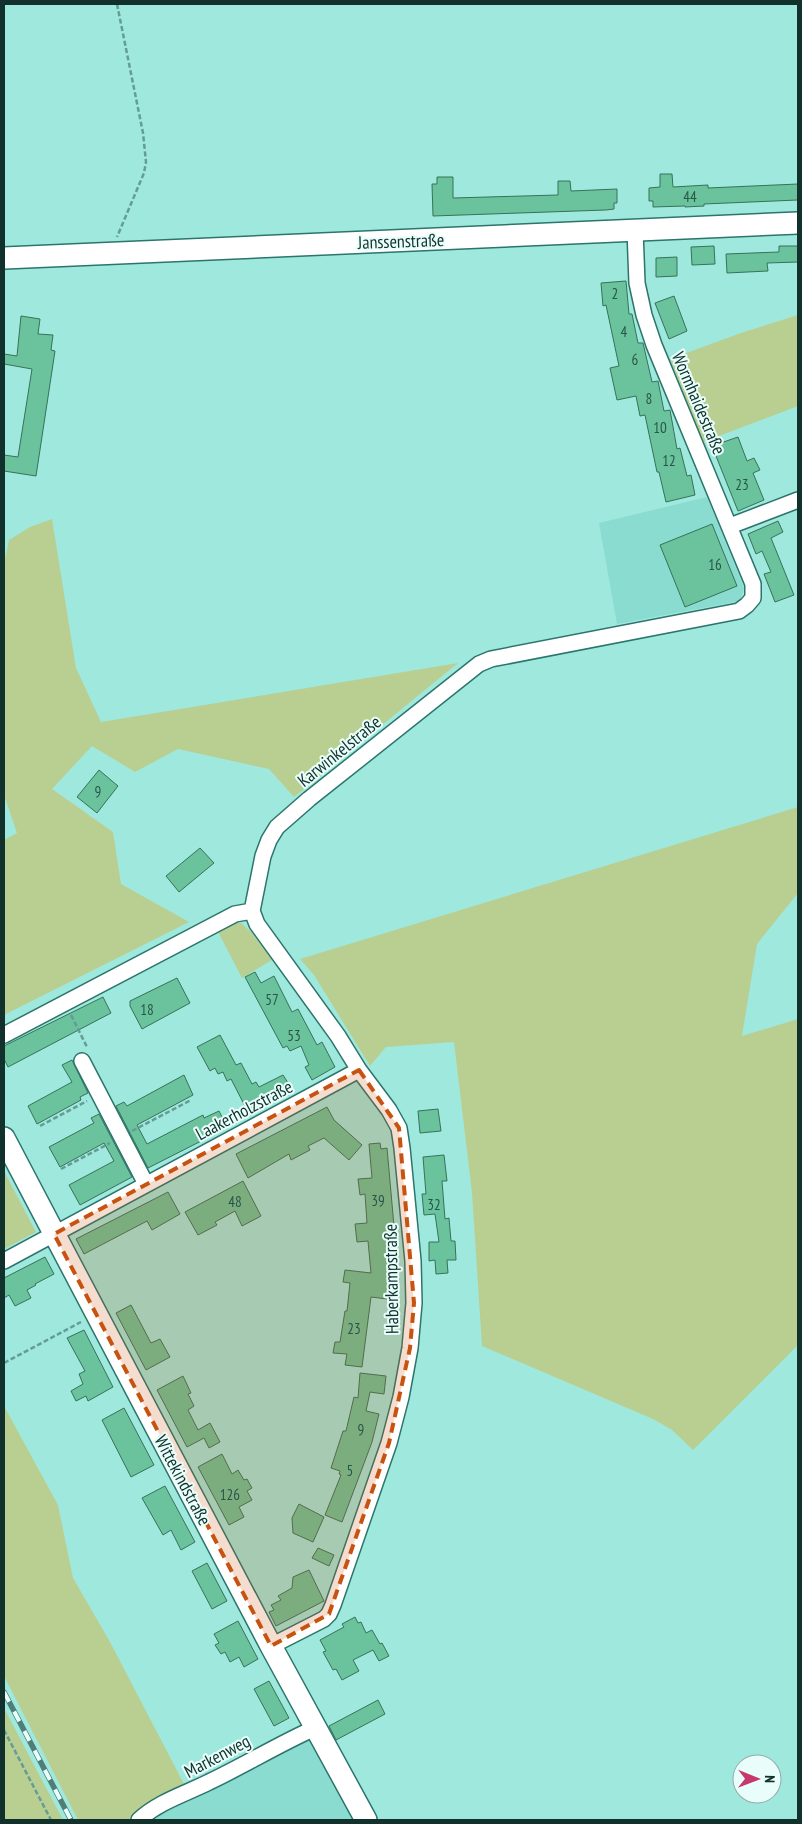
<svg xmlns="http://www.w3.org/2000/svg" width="802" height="1824" font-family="'PT Sans Narrow',sans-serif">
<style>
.built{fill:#8adcd1}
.green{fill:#b9cf91}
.building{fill:#6ac39c;stroke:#377259}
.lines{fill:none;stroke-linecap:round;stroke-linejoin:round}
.street-casing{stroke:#2b756c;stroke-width:18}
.secondary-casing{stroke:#2b756c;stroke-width:24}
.path{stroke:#659c94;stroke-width:2.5;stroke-dasharray:5 2.5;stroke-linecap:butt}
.street{stroke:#fff;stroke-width:15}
.secondary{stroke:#fff;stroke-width:21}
.rail-casing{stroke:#4d7e77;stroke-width:5.5}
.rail{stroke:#e9fefa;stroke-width:4;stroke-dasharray:11;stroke-linecap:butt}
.marked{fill:#c85311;fill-opacity:0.2;stroke:#c85311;stroke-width:4;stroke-dasharray:10 6;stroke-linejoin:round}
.labels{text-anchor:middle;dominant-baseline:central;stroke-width:4;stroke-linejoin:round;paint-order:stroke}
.number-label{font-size:15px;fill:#285649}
.street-label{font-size:18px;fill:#12312d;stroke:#e9fefa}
</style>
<rect width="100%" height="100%" fill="#9fe8dd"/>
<!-- built -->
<path class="built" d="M 707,497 L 744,588 L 740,601 L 617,624 L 599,523 Z
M 314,1734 L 363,1820 L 145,1820 Z"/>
<!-- green -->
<path class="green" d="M 798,315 L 798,406 L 703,442 L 670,359 L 741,333 Z
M 52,519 L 76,668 L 101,722 L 458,663 L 294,797 L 269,769 L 178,749 L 135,772 L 92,746 L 52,789 L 113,832 L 121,884 L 189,922 L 4,1015 L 4,840 L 17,833 L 4,795 L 4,564 L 9,540 L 30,527 Z
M 798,807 L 798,893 L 757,944 L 742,1036 L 798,1019 L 798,1345 L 693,1450 L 672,1430 L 653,1419 L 482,1346 L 472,1193 L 454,1042 L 386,1047 L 370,1066 L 314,975 L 300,959 Z
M 229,922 L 241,923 L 251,932 L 272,960 L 242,978 L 216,928 Z
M 4,1171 L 36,1232 L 4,1249 Z
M 4,1406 L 58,1505 L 73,1578 L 110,1642 L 184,1784 L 148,1804 L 133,1820 L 78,1820 L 4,1676 Z
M 4,1708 L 63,1820 L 4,1820 Z"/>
<!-- building -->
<path class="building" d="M 660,174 L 672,174 L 673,187 L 708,185 L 708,188 L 798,184 L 798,200 L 704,204 L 704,206 L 685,207 L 685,206 L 653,207 L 653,201 L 649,201 L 649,188 L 660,187 Z
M 437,177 L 453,177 L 453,198 L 558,195 L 558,181 L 570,181 L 571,191 L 617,189 L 617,203 L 614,203 L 614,209 L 606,210 L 433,216 L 432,184 L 437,184 Z
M 714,246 L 715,264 L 692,265 L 691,247 Z
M 779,246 L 798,246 L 798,262 L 767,263 L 768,271 L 727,273 L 726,254 L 779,252 Z
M 677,257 L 677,276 L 656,277 L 656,258 Z
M 626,281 L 629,314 L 632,314 L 638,343 L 643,343 L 652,382 L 658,381 L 664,411 L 670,410 L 677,449 L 680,448 L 687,476 L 691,475 L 695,495 L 666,502 L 659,472 L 657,472 L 645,415 L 640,416 L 636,396 L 617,400 L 610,368 L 619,366 L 606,305 L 603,306 L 601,283 Z
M 674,296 L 687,331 L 669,339 L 655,303 Z
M 21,316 L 40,319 L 38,334 L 53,335 L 51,350 L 55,351 L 36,476 L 4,471 L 4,455 L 18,457 L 32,369 L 4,364 L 4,354 L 17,356 Z
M 738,437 L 747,461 L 754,458 L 760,470 L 753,473 L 764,500 L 738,511 L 712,446 Z
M 778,521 L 783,532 L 771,538 L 794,595 L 775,602 L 764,574 L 771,572 L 762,551 L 756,554 L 748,534 Z
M 712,524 L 737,586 L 685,607 L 660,545 Z
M 99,770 L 118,786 L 97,813 L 77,797 Z
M 200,848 L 214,863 L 179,892 L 166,876 Z
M 255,972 L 261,983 L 274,976 L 292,1012 L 298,1009 L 317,1045 L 322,1042 L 335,1067 L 312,1080 L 305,1067 L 309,1065 L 301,1046 L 290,1051 L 287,1046 L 283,1048 L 245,977 Z
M 177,978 L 190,1003 L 142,1029 L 130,1006 L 130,1001 Z
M 103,997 L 111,1013 L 8,1067 L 4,1059 L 4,1046 Z
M 220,1035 L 236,1065 L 241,1063 L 252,1084 L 256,1082 L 259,1087 L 283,1075 L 290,1086 L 247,1110 L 231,1079 L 227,1081 L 223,1072 L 218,1074 L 215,1068 L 210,1071 L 197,1047 Z
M 72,1060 L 88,1093 L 80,1097 L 81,1100 L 37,1124 L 28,1106 L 72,1082 L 62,1065 Z
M 184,1075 L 193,1095 L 137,1125 L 147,1144 L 203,1115 L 204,1118 L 219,1111 L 224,1121 L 209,1128 L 213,1135 L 148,1168 L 116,1106 L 124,1102 L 127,1106 Z
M 327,1107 L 334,1120 L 362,1145 L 349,1160 L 324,1138 L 308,1146 L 310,1150 L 291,1160 L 289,1154 L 248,1178 L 236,1154 Z
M 438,1109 L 441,1131 L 420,1133 L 418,1111 Z
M 99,1114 L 132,1177 L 80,1205 L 69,1185 L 114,1161 L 104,1143 L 60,1167 L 49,1147 L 94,1123 L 91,1118 Z
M 380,1143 L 381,1149 L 387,1148 L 399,1282 L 396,1300 L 371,1297 L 362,1367 L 345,1365 L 347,1354 L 333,1353 L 335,1342 L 340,1342 L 345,1311 L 347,1311 L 350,1283 L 343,1282 L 345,1270 L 371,1273 L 368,1241 L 357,1242 L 355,1224 L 367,1223 L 365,1194 L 360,1195 L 358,1179 L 372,1178 L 369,1144 Z
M 444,1155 L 447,1181 L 442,1181 L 445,1219 L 449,1218 L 451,1241 L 455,1241 L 456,1260 L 447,1260 L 448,1273 L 436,1274 L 435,1260 L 429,1261 L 429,1242 L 439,1242 L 435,1214 L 424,1215 L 422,1194 L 426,1194 L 423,1157 Z
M 243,1181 L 261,1216 L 242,1226 L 235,1211 L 215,1222 L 217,1225 L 198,1235 L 185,1212 Z
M 168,1192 L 180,1214 L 152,1230 L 147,1221 L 84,1254 L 76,1239 Z
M 45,1257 L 54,1274 L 35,1284 L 36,1285 L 27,1290 L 31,1298 L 15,1306 L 9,1295 L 4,1298 L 4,1278 Z
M 131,1305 L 151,1343 L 160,1339 L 170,1357 L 146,1370 L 116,1313 Z
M 84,1330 L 113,1387 L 88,1401 L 86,1396 L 76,1401 L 71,1391 L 83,1384 L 79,1374 L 85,1371 L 67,1338 Z
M 360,1373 L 386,1376 L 384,1394 L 370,1392 L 366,1411 L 379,1414 L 372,1442 L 342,1522 L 325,1515 L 341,1475 L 339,1474 L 340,1471 L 331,1468 L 343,1431 L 346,1431 L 354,1397 L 358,1398 Z
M 183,1376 L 191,1393 L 188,1394 L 194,1406 L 188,1410 L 198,1430 L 210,1423 L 220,1442 L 209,1448 L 204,1438 L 187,1447 L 157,1390 Z
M 124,1408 L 154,1465 L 131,1477 L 102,1420 Z
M 222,1454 L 232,1474 L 238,1470 L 244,1480 L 247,1479 L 252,1488 L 247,1491 L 252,1500 L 239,1507 L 244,1517 L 229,1525 L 198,1467 Z
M 165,1486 L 195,1542 L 181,1550 L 171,1530 L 163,1535 L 142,1498 Z
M 299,1504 L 324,1517 L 313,1542 L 293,1533 L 292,1518 Z
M 318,1548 L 334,1555 L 329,1566 L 312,1558 Z
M 207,1563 L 227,1601 L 212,1609 L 192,1571 Z
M 309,1570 L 324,1601 L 276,1626 L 269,1612 L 274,1610 L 271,1605 L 281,1600 L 278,1596 L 292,1588 L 293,1577 Z
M 355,1617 L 358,1623 L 361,1622 L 366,1633 L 372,1630 L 380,1644 L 382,1643 L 389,1656 L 379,1661 L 373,1650 L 353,1660 L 359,1671 L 342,1680 L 336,1669 L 333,1670 L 323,1652 L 326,1651 L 320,1640 L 344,1627 L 342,1624 Z
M 238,1621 L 258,1659 L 244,1667 L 239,1657 L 230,1662 L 225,1652 L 221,1654 L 215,1645 L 219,1643 L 214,1634 Z
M 269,1681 L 289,1718 L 274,1726 L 254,1689 Z
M 378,1700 L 385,1714 L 336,1740 L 329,1726 Z"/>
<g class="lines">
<defs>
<path id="street" d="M 730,526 L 798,500
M 252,911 L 263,856 L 269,840 L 277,827 L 309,799 L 479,664 L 491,659 L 739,611 L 747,605 L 753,598 L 753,584 L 654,345 L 644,315 L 637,283 L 635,230
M 252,911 L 257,924 L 338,1036 L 359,1070 L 389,1110 L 399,1128 L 402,1148 L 413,1261 L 414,1303 L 410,1348 L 401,1397 L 389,1443 L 333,1605 L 329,1614 L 324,1619 L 271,1646
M 4,1035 L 235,914 L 252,911
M 82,1061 L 146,1184
M 4,1261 L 359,1070
M 139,1820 C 158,1802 185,1794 209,1782 C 245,1765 279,1744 315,1728"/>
<path id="secondary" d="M 4,258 L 798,223
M 4,1138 L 271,1646 L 366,1820"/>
</defs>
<!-- street casing -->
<use href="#street" class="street-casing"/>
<!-- secondary casing -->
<use href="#secondary" class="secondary-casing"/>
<!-- path -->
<path class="path" d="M 117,4 L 143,133 L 146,162 L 144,173 L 117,237
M 71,1015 L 87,1047
M 40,1126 L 87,1101
M 132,1131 L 191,1100
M 61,1169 L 110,1143
M 4,1363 L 81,1322
M 4,1730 L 51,1820"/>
<!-- street -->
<use href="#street" class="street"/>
<!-- secondary -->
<use href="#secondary" class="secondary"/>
<defs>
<path id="rail" d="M 4,1692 L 71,1820"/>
</defs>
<!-- rail casing -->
<use href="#rail" class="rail-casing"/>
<!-- rail -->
<use href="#rail" class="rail"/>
</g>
<!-- marked area -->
<path class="marked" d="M 359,1070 L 399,1128 L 414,1303 L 410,1348 L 389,1443 L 329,1614 L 271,1646 L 54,1234 Z"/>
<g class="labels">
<!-- number labels -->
<g class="number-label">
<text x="690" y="196">44</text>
<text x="615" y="293">2</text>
<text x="624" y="331">4</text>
<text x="635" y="359">6</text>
<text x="649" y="398">8</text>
<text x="660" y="427">10</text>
<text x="669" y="460">12</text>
<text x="742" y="484">23</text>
<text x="715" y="564">16</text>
<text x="98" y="791">9</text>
<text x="272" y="999">57</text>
<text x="147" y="1009">18</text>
<text x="294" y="1035">53</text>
<text x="378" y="1200">39</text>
<text x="235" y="1201">48</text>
<text x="434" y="1204">32</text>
<text x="354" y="1328">23</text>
<text x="361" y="1429">9</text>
<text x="350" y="1470">5</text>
<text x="230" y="1494">126</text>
</g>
<!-- street labels -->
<g class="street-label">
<text transform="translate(401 241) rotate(-2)">Janssenstraße</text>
<text transform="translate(699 403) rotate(67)">Wormhaidestraße</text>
<text transform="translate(339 751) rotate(-39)">Karwinkelstraße</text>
<text transform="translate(244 1110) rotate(-28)">Laakerholzstraße</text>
<text transform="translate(391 1279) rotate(-91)">Haberkampstraße</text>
<text transform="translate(183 1480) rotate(62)">Wittekindstraße</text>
<text transform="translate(217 1756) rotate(-28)">Markenweg</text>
</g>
</g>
<!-- border -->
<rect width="802" height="1824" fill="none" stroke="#12312d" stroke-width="10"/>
<!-- north arrow -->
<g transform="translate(757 1779) rotate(91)"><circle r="24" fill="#e9fefa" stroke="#93aca8"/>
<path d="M0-4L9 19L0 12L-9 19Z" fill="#c6396a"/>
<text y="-8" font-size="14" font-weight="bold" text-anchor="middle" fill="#12312d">N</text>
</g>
</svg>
